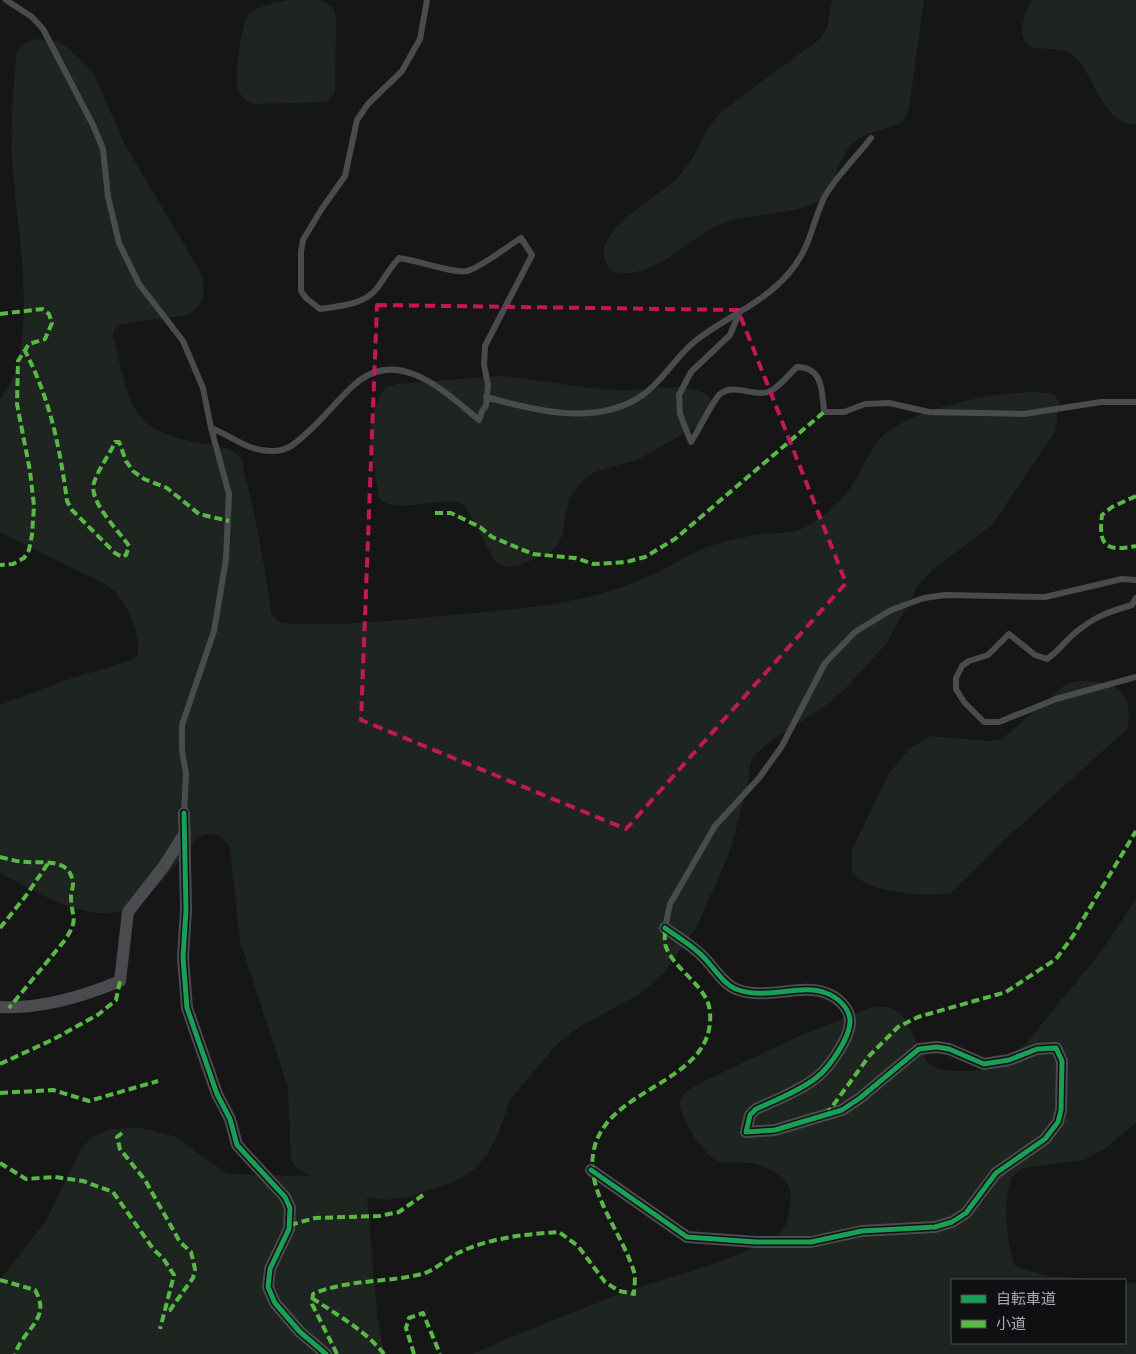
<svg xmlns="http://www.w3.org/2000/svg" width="1136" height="1354" font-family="Helvetica,'Noto Sans JP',sans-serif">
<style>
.green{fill:#1e2520}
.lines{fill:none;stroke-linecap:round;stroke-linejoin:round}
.lane{stroke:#4a4b4f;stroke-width:6}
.street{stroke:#4a4b4f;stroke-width:12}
.quiet{stroke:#58b947;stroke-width:4;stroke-dasharray:8 4;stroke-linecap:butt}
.cycleway-casing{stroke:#101012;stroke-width:8}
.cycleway{stroke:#1a9f57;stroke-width:5}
.marked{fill:none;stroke:#c2185b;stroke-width:4;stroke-dasharray:10 6;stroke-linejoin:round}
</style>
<rect width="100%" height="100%" fill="#161616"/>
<!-- green -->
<path class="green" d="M 288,0 L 321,0 L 333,7 L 336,20 L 335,91 L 331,99 L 325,102 L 254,104 C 247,102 240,97 238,88 C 234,71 241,35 246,18 C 255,5 273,4 288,0 Z
M 832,0 L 924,0 L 909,109 L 903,122 C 885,131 863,131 849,148 C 837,161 834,191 820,200 C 790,219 749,210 717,226 C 683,242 655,280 613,272 C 576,237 660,198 679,176 C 698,156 704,128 723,110 L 820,39 L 827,28 Z
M 1031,0 L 1136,0 L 1136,125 C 1103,123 1096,81 1078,60 C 1061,40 1032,57 1024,40 C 1018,30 1027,10 1031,0 Z
M 39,39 L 57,41 L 67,47 L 93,72 L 125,145 L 200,271 C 206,288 206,306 187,315 L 121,324 L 115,328 L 113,335 C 120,361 123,392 139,414 C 164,450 230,438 241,458 C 244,463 243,471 245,477 C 258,522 264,568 272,615 L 281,623 C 339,627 396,620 454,615 C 514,609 579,605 636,582 C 663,572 688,553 716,544 C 730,540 747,536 761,534 C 773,533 788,534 799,530 C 817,522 837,506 848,491 C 862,473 868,449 885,434 C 916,407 1014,386 1054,394 L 1059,402 L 1055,432 L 992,525 L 933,569 L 918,586 L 886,644 L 850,684 L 830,703 L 775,738 L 755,755 L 750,763 L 748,785 L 729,854 L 696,928 L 664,972 L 640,994 L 579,1027 L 557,1044 L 510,1100 L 497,1137 L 487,1155 L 472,1171 L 452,1183 L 407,1197 L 386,1200 L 367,1197 L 377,1314 L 384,1354 L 0,1354 L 0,1280 L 46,1221 L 81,1149 L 93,1136 L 112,1129 L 139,1128 L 155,1131 L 176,1137 L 227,1174 L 310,1176 L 297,1168 L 291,1160 L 288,1088 L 240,941 L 230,849 C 222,834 214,831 198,837 C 178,861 159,890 132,906 C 92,929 35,890 0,873 L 0,705 L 69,679 L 132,660 L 138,654 C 139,627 128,604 109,586 L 0,532 L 0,399 C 43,350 15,220 12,157 C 10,123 14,88 16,54 C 22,43 27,40 39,39 Z
M 501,376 C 539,379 575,388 613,390 C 644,393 679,379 708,395 L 711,402 L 706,421 L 637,460 L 594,472 L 584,480 L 569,498 L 562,535 L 558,544 L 549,553 L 517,566 L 506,567 L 496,563 L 465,505 C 440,493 397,517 379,498 C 374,460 361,420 386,387 L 398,384 Z
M 1077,681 C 1110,681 1136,686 1127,729 L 1011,834 L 951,893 C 920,897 877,894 852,874 L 852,850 L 888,775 L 909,749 L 931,736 L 989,741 L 1002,739 L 1066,684 Z
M 1136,899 L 1136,1123 L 1104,1149 L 1083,1160 L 1022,1168 C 1019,1171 1015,1173 1013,1176 C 1002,1192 1006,1250 1016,1267 L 1049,1276 L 1107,1280 L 952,1280 L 952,1343 L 1125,1343 L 1125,1282 L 1136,1284 L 1136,1354 L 472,1354 C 525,1331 579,1310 633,1289 C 664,1278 771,1252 785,1226 C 787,1222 788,1216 789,1211 C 794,1190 789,1179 769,1169 C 764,1167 758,1164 751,1163 C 740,1161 729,1165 718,1161 C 704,1156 675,1113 681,1099 C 684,1092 692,1088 698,1084 L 797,1037 L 873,1007 C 910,1003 908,1032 924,1057 C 931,1069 945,1071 957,1071 C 972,1071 989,1071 1002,1064 C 1022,1052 1035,1032 1049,1015 C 1070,989 1093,964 1111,937 C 1120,925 1127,911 1136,899 Z"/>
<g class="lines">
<!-- lane -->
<path class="lane" d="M 6,0 L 32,17 L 43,29 L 93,125 L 103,149 L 108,197 L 119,243 L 139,284 L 183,341 L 203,388 L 211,428 L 229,494 L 226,559 L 214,631 L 182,725 L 182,750 L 186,774 L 184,813
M 740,311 L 730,335 L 691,372 L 679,395 L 680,414 L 691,442 C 699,430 711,404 719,395 C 733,382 753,397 768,392 C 778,389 789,374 797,367 C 823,367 822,391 824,412 L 844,412 L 865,404 L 889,403 L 929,412 L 1024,414 L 1101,402 L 1136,402
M 486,397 C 536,411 599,427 644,394 C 663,380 676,357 694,342 C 724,318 764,303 789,273 C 811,247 811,226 824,198 C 833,180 858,155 871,138
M 211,428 C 232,436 249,452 273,451 C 289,451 298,441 309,431 C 325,417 338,399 354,385 C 398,345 445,392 479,420 L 482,411 L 486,406 L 488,385 L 484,365 L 485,346 L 532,255 L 521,238 C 508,246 480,268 467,271 C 453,274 417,260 399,258 C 390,268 385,277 378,287 C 365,305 340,306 320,309 L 306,298 L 301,291 L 301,252 L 303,240 L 321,210 L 345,176 L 357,120 L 368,104 L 402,71 L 420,39 L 427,0
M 1136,598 L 1132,605 C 1108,612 1096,616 1076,632 C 1065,641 1059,651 1047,659 L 1035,655 L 1009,634 L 988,655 L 969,661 L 962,666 L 956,678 L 956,689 L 964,702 L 984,722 L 999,722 L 1056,699 L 1136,677
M 665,928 L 670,904 L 715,826 L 759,778 L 782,746 L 825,663 L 855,632 L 891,610 L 924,598 L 945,595 L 1045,597 L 1122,579 L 1136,580"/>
<!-- street -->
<path class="street" d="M 184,813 L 186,910 L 183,957 L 187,1008 L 217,1094 L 230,1119 L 237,1145 L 285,1197 L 290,1208 L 289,1229 L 270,1269 L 268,1287 L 275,1303 L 300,1332 L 326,1354
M 0,1007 C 41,1009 82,997 120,981 L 128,912 L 164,866 L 185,833
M 591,1170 L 687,1237 L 756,1242 L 811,1242 L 862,1231 L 935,1227 L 952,1222 L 966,1213 L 996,1173 L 1045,1139 L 1058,1122 L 1061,1110 L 1062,1061 L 1056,1048 L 1037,1049 L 1009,1060 L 984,1064 L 949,1049 L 937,1047 L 919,1049 L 860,1098 L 842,1110 L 775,1130 L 746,1132 L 750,1115 L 756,1109 C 776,1100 799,1091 816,1078 C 829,1068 851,1037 850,1020 C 849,1007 837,997 826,993 C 801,983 765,1001 736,989 C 721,983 711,962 698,952 C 688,943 676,936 665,928"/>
<!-- quiet -->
<path class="quiet" d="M 0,314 L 42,309 L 49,314 L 52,323 L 45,339 L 29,344 L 18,361 L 17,404 L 30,471 L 34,506 L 32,535 L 29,550 L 24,558 L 13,564 L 0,565
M 24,349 C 50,398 60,448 67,501 L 72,510 L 115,553 L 122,557 L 126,555 L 129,546 C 119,531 88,501 94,483 C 98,469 109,456 115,442 L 119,442 L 126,461 L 133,471 L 144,479 L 167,488 L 199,514 L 229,521
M 1136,496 L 1112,507 L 1102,515 C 1098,546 1106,552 1136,546
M 435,513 L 451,513 L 480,527 L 492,537 L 533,554 L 575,558 L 594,564 L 626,562 L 645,557 L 675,539 L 824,412
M 0,857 C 9,859 18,862 27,862 C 45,863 72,858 73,885 C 73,888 71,892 71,896 C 71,919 80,917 65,940 L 9,1008
M 0,928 L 25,897 L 49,862
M 0,1064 L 54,1039 L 99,1014 L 116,1000 L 120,981
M 0,1093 L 53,1090 L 89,1101 L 158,1081
M 826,1115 L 870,1055 L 898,1027 L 918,1017 L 1006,992 L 1056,959 L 1073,936 L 1136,831
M 122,1133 L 117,1137 L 120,1149 L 145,1180 L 180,1242 L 191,1252 L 195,1269 L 193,1278 L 170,1310 L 166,1311
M 0,1163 L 26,1179 L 55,1177 L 83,1181 L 113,1192 L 154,1250 L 163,1258 L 174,1275 L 160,1329
M 290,1225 L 315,1218 L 379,1216 L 399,1212 L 423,1195
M 0,1280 L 35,1290 C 52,1319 24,1328 15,1354
M 312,1298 C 337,1315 365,1330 384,1354
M 337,1354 L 312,1304 L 313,1294 C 348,1279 385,1283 422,1274 C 434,1271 446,1259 458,1253 C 488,1238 526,1234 559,1232 L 578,1246 L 605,1282 L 619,1291 L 634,1294 C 634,1287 636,1278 634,1272 C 623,1235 587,1193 593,1155 C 602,1085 716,1086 710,1012 C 708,986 675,971 666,947 C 664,942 665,933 665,928
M 414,1354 L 406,1328 L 409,1318 L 423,1313 L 440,1354"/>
<defs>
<path id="cycleway" d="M 184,813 L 186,910 L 183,957 L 187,1008 L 217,1094 L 230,1119 L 237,1145 L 285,1197 L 290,1208 L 289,1229 L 270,1269 L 268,1287 L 275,1303 L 300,1332 L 326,1354
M 591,1170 L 687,1237 L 756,1242 L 811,1242 L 862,1231 L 935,1227 L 952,1222 L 966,1213 L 996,1173 L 1045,1139 L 1058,1122 L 1061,1110 L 1062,1061 L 1056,1048 L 1037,1049 L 1009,1060 L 984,1064 L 949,1049 L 937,1047 L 919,1049 L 860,1098 L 842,1110 L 775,1130 L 746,1132 L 750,1115 L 756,1109 C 776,1100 799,1091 816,1078 C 829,1068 851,1037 850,1020 C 849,1007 837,997 826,993 C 801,983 765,1001 736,989 C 721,983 711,962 698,952 C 688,943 676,936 665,928"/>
</defs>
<!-- cycleway casing -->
<use href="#cycleway" class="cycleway-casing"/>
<!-- cycleway -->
<use href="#cycleway" class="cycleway"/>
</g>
<!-- marked area -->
<path class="marked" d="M 377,305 L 738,310 L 846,583 L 626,829 L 361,720 Z"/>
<!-- legend -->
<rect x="951" y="1279" width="175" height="65" fill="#101012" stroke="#4c4e54"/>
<rect x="961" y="1295" width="25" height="8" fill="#1a9f57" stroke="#4c4e54"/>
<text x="996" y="1304" font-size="15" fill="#a6aab8">自転車道</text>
<rect x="961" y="1320" width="25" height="8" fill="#58b947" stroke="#4c4e54"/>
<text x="996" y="1329" font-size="15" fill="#a6aab8">小道</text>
</svg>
